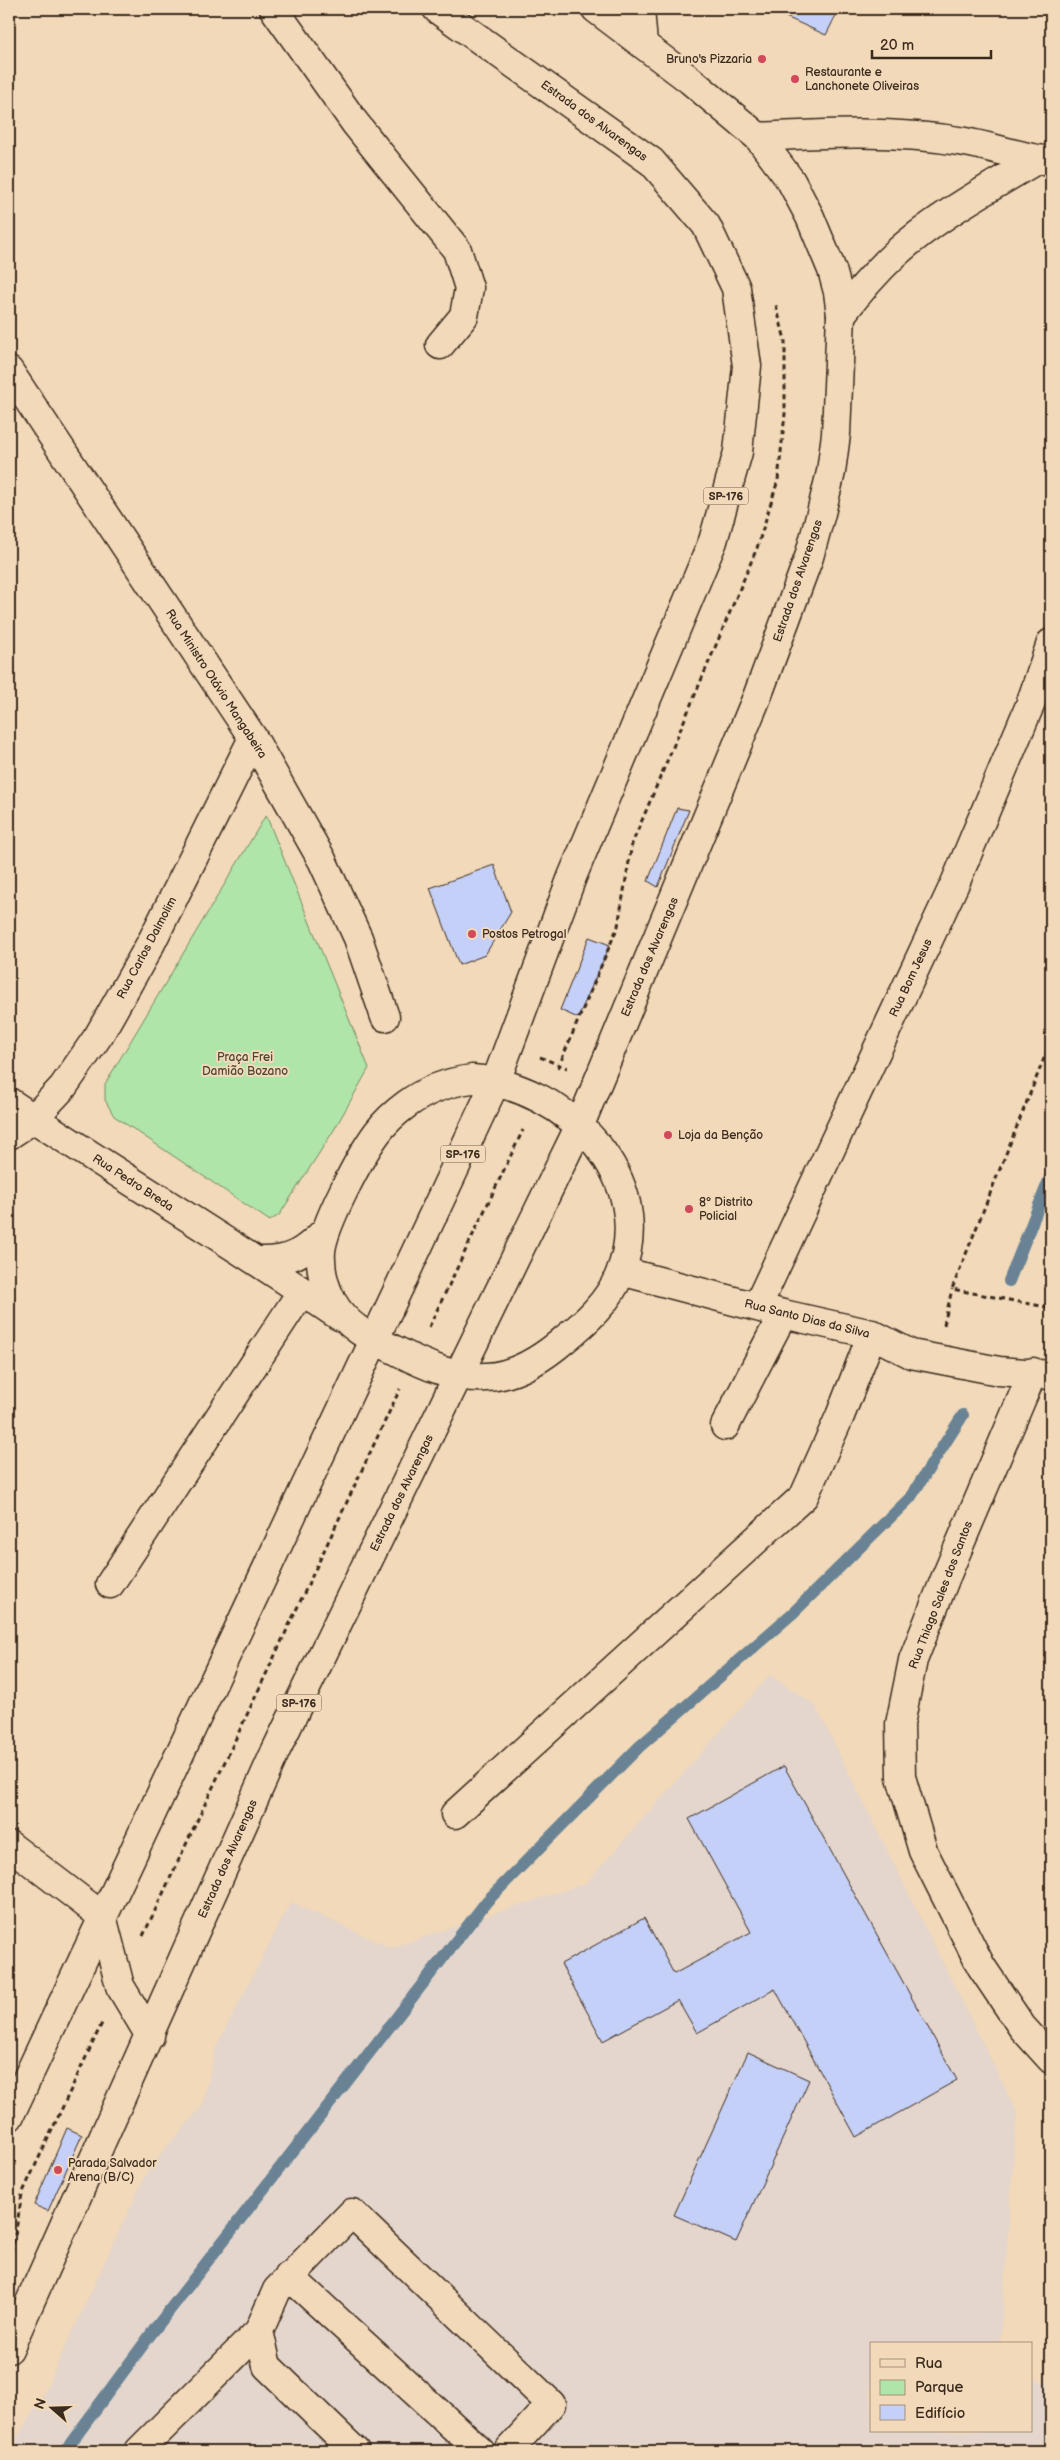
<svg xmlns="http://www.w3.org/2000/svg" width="1060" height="2460" font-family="'Balsamiq Sans',sans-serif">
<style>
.built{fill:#e4d6cc}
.green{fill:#afe5a8;stroke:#758863}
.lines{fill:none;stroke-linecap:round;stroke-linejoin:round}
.stream{stroke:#698395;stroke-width:12}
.building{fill:#c4d0f7;stroke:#3b2a1e}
.minor-casing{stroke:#3b2a1e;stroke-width:31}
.major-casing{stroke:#3b2a1e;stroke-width:31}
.path{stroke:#3b2a1e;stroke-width:3;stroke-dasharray:5 4;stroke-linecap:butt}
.minor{stroke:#f1d9b9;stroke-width:28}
.major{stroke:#f1d9b9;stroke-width:28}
.poi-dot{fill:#d1495b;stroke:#f1d9b9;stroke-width:2}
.labels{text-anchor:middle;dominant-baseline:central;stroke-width:4;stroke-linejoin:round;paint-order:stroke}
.shield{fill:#f1d9b9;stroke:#725e4c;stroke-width:1}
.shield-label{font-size:11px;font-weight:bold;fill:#3b2a1e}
.poi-label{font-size:12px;fill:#3b2a1e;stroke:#f1d9b9;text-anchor:start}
.street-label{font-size:12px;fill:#3b2a1e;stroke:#f1d9b9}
.park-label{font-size:12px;fill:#4c4633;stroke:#f1d9b9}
</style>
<rect width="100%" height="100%" fill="#f1d9b9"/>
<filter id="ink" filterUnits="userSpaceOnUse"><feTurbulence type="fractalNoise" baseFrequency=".02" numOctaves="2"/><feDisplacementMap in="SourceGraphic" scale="10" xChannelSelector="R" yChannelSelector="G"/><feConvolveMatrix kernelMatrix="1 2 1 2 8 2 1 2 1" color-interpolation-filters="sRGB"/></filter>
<g filter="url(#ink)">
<!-- built -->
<path class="built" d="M 770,1675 L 815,1705 L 1017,2112 L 1000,2344 L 871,2344 L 871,2431 L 1031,2431 L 1031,2378 L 1051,2384 L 1051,2451 L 9,2451 L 44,2393 L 149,2167 L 203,2105 L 215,2049 L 291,1902 L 391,1948 L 586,1883 Z"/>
<!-- green -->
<path class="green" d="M 266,815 L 369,1068 L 334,1130 L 280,1214 L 270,1221 L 114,1116 L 105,1100 L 105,1084 Z"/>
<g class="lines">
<!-- stream -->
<path class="stream" d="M 1009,1281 L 1051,1175
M 65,2451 L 151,2334 L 487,1901 L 639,1747 L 794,1612 L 910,1498 L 963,1415"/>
</g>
<!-- building -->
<path class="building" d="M 768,9 L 839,9 L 826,35 Z
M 677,808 L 689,810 L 658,887 L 648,881 Z
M 494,865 L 511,912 L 485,955 L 459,965 L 430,888 Z
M 589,937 L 610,945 L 578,1018 L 560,1010 Z
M 784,1766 L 957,2080 L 856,2137 L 775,1989 L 697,2033 L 678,2000 L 603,2041 L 561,1964 L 644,1918 L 674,1974 L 751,1932 L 689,1819 Z
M 748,2052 L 809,2080 L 736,2242 L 674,2215 Z
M 67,2128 L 82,2135 L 48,2211 L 34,2205 Z"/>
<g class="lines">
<defs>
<path id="minor" d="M 274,9 L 355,123 L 457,250 L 469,288 L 464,316 L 440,345
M 640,9 L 643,44
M 758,137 C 827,133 896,130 965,142 C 994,147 1022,158 1051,161
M 841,315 C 857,294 874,274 894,255 C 936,217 988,189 1036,160
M 9,371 L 253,738 L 322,860 L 358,938 L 385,1017
M 472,1079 C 565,1085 660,1179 619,1276 C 608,1302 586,1322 565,1339 C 543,1358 516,1376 486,1377 C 455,1379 424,1365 397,1351 C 372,1339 346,1327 332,1301 C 324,1286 320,1268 321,1251 C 324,1224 360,1156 377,1133 C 385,1122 396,1112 407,1104 C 426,1090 449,1082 472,1079 Z
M 9,1102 C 118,1175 231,1242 339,1316
M 9,1135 L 33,1119 L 63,1087 L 99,1035 L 151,943 L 253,738
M 259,1261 C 291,1262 305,1252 326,1230
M 621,1271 L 783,1314 L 872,1334 L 911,1354 L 999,1371 L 1050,1375
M 757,1307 L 956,881 L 1030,705 L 1051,643
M 1033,1372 L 945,1579 L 913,1660 L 900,1724 L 901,1777 L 923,1851 L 981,1966 L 1022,2027 L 1051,2059
M 725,1426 L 783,1314
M 110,1584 L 302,1291
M 455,1814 L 804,1496 L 840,1416 L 872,1334
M 9,1845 L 102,1916
M 289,2276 L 480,2451
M 139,2451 L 259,2331
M 355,2451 L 267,2366 L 259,2331 L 277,2290 L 352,2213 L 551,2404 L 508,2451"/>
<path id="major" d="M 102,1916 L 120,1986 L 150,2036
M 9,2117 L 496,1081 L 572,877 L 713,541 L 738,452 L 747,366 L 736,288 L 706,225 L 652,162 L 437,9
M 9,2349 L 276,1750 L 580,1125 L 757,697 L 809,557 L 821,513 L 831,472 L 836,434 L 841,315 L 838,292 L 832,270 L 810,217 L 791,181 L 758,137 L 690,80 L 596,9"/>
</defs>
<!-- minor casing -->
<use href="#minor" class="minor-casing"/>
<!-- major casing -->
<use href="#major" class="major-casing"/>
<!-- path -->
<path class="path" d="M 1051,1041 L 952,1289 L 1051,1308
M 540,1057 L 567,1068
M 558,1068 L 618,926 L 632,844 L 757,548 L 778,480 L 785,414 L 785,340 L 776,305
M 944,1325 L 952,1289
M 429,1327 L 523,1130
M 143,1936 L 400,1389
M 12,2253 L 22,2194 L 102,2023"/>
<!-- minor -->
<use href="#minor" class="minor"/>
<!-- major -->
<use href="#major" class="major"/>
</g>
</g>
<!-- markers -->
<g class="poi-dot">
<circle cx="762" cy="59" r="5"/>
<circle cx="795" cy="79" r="5"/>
<circle cx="472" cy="934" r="5"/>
<circle cx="668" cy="1135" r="5"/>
<circle cx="689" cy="1209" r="5"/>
<circle cx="58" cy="2170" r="5"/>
</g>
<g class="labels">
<!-- shield labels -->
<g class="shield">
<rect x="703.5" y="487.5" width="45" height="17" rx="4"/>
<rect x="440.5" y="1145.5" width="45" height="17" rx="4"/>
<rect x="276.5" y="1694.5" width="45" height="17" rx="4"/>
</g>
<g class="shield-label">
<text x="726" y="496">SP-176</text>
<text x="463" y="1154">SP-176</text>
<text x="299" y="1703">SP-176</text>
</g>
<!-- poi labels -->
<g class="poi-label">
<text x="752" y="59" text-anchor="end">Bruno's Pizzaria</text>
<text x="805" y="72">Restaurante e<tspan x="805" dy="14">Lanchonete Oliveiras</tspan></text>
<text x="482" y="934">Postos Petrogal</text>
<text x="678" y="1135">Loja da Benção</text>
<text x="699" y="1202">8º Distrito<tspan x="699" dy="14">Policial</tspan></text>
<text x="68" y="2163">Parada Salvador<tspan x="68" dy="14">Arena (B/C)</tspan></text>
</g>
<!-- street labels -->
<g class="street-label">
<text transform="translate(594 121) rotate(36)">Estrada dos Alvarengas</text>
<text transform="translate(798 581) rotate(-71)">Estrada dos Alvarengas</text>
<text transform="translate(216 684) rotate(57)">Rua Ministro Otávio Mangabeira</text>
<text transform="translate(147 948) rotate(-62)">Rua Carlos Dalmolim</text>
<text transform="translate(650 957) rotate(-67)">Estrada dos Alvarengas</text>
<text transform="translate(911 978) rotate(-65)">Rua Bom Jesus</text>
<text transform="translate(133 1183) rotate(33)">Rua Pedro Breda</text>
<text transform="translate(807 1319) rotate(14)">Rua Santo Dias da Silva</text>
<text transform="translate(402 1493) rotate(-64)">Estrada dos Alvarengas</text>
<text transform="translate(941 1595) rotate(-69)">Rua Thiago Sales dos Santos</text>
<text transform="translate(228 1859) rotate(-66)">Estrada dos Alvarengas</text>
</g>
<!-- park labels -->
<g class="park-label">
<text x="245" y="1057">Praça Frei<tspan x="245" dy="14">Damião Bozano</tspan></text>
</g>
</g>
<!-- margin -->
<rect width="1060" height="2460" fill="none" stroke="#f1d9b9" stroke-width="30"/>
<rect x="15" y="15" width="1030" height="2430" fill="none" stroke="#3b2a1e" stroke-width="2" filter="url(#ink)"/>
<!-- legend -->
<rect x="870" y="2342" width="162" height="90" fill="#f1d9b9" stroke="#a8937b"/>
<rect x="880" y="2359" width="25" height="8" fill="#f1d9b9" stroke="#a8937b"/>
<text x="915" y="2368" font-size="15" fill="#3b2a1e">Rua</text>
<rect x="880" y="2380" width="25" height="15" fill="#afe5a8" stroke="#a8937b"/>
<text x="915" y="2392" font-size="15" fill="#3b2a1e">Parque</text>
<rect x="880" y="2405" width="25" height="15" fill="#c4d0f7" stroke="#a8937b"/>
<text x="915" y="2418" font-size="15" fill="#3b2a1e">Edifício</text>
<!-- north arrow -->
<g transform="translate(52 2408) rotate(290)" stroke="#f1d9b9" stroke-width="4" paint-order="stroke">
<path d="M0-4L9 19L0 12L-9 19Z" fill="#3b2a1e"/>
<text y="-8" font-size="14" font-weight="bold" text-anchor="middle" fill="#3b2a1e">N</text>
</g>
<!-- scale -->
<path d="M872 50v8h119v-8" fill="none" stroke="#3b2a1e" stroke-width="2.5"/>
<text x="880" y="50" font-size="15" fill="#3b2a1e" stroke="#f1d9b9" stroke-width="4" paint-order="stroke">20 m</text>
</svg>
